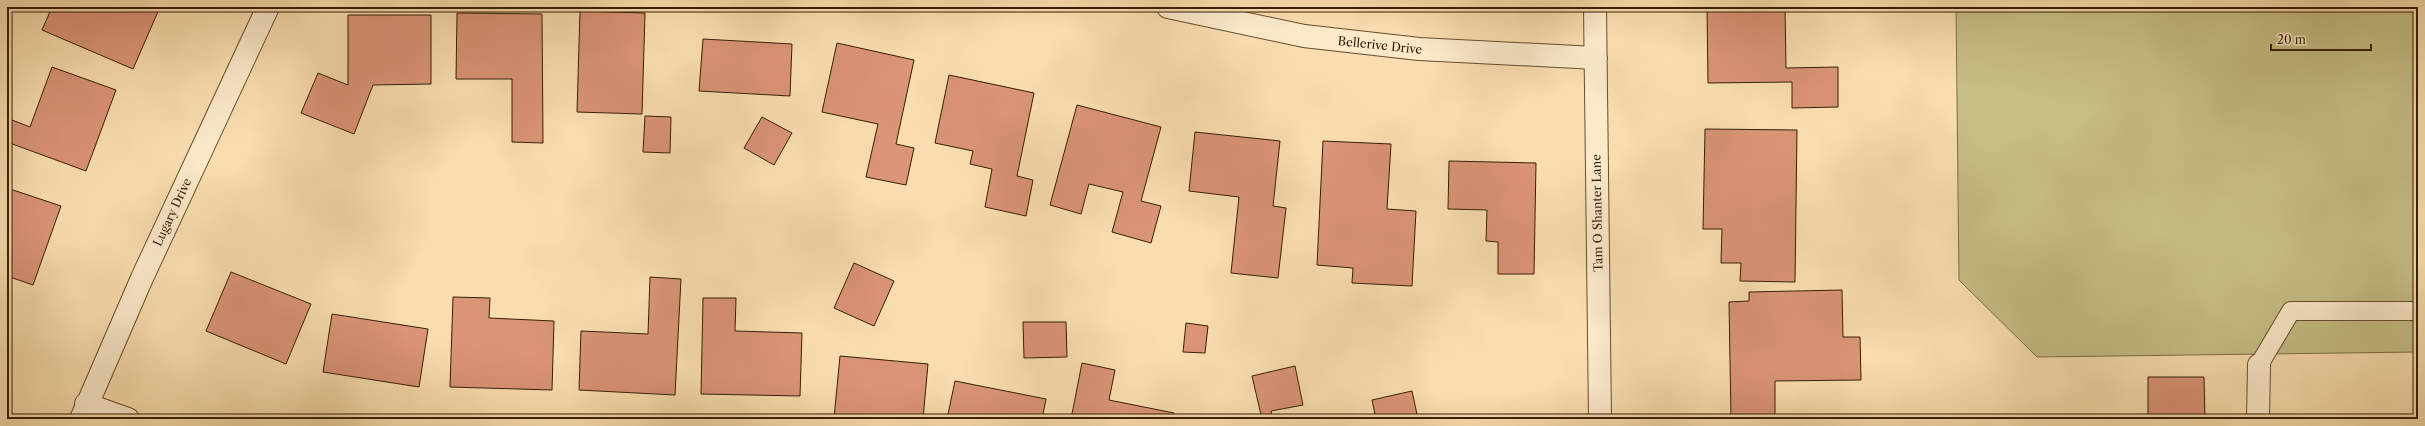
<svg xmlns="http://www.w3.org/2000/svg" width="2425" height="426" font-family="'Libre Caslon Text',serif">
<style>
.green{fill:#c6be85;stroke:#7e6e44}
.building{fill:#da9476;stroke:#361f02}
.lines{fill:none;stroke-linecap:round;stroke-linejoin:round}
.lane-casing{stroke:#674e2d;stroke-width:20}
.street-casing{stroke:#674e2d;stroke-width:24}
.lane{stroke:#fbe9ca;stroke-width:18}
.street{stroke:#fbe9ca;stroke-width:22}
.labels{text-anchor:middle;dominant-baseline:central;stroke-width:3;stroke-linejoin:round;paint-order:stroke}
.street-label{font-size:12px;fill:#361f02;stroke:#fbe9ca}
</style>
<rect width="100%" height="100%" fill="#f9ddae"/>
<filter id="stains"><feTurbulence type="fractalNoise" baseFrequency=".005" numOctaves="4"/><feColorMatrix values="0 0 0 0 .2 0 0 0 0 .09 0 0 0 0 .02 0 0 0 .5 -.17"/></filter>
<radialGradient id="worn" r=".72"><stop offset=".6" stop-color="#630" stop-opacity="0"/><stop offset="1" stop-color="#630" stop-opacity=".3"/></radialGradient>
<!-- green -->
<path class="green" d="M 1956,7 L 2418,7 L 2418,352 L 2037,357 L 1959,280 Z"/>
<!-- building -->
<path class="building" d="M 52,7 L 160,7 L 133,69 L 42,30 Z
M 1707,7 L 1785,7 L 1786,68 L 1838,67 L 1838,107 L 1792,108 L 1792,82 L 1708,83 Z
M 580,11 L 645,13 L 642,114 L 577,112 Z
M 457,13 L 542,14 L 543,143 L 512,142 L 512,79 L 456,79 Z
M 348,15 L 431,15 L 431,84 L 373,85 L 354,134 L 301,113 L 318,73 L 348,85 Z
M 703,39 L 792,44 L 790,96 L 699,91 Z
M 837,43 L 914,60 L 896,144 L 914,148 L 906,185 L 866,177 L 878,124 L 822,112 Z
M 52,67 L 116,90 L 86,171 L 7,142 L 7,118 L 30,127 Z
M 949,75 L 1034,93 L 1017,176 L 1033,180 L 1026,216 L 985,207 L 992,169 L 970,164 L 973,151 L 935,143 Z
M 1077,105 L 1161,127 L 1141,201 L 1161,206 L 1151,243 L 1112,232 L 1123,192 L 1089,184 L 1081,214 L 1050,205 Z
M 645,116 L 671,117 L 670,153 L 643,152 Z
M 762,117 L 792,133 L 774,165 L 744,148 Z
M 1705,129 L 1797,130 L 1795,282 L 1740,281 L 1741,263 L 1721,263 L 1722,229 L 1703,229 Z
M 1195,132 L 1280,141 L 1273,206 L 1286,208 L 1278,278 L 1231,273 L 1239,197 L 1189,191 Z
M 1323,141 L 1391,144 L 1387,209 L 1416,211 L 1412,286 L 1352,283 L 1353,268 L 1317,265 Z
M 1449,161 L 1536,163 L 1534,274 L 1498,274 L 1498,242 L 1486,241 L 1487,210 L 1448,209 Z
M 7,188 L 61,206 L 33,285 L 7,276 Z
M 854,263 L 894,281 L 874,326 L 834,308 Z
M 231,272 L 311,304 L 286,364 L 206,331 Z
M 650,277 L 681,279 L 675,395 L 579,390 L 581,331 L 648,334 Z
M 1842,290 L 1843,337 L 1860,337 L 1861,380 L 1775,381 L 1775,419 L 1731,419 L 1729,302 L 1749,301 L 1749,292 Z
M 453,297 L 490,298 L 489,318 L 554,321 L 552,390 L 450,387 Z
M 703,298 L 736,298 L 735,331 L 802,333 L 800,396 L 701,394 Z
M 332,314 L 428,329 L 419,387 L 323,372 Z
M 1023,322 L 1066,322 L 1067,357 L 1024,358 Z
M 1186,323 L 1208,326 L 1205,353 L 1183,352 Z
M 840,356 L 928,364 L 923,419 L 834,418 Z
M 1082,363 L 1115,370 L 1109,400 L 1174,413 L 1173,419 L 1071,419 Z
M 1295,366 L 1303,405 L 1271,411 L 1273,419 L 1262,419 L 1252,376 Z
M 2148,377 L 2204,377 L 2205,419 L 2148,417 Z
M 955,381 L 1046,399 L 1042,419 L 947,419 Z
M 1412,391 L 1418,419 L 1376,419 L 1372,400 Z"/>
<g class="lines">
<defs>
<path id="lane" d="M 2259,365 L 2291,311 L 2418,311"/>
<path id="street" d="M 1168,7 L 1304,36 L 1419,49 L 1596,58
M 1595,7 L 1600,419
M 86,404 L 128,419
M 81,419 L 142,278 L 268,7
M 2258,419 L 2259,365"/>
</defs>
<!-- lane casing -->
<use href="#lane" class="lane-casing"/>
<!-- street casing -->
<use href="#street" class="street-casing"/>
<!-- lane -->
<use href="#lane" class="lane"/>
<!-- street -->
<use href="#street" class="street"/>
</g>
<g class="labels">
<!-- street labels -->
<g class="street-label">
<text transform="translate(1380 45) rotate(6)">Bellerive Drive</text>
<text transform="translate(172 212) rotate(-65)">Lugary Drive</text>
<text transform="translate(1597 213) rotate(-91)">Tam O Shanter Lane</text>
</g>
</g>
<!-- margin -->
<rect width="2425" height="426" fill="none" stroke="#f9ddae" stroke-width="24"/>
<rect x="8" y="8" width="2409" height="410" fill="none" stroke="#361f02" stroke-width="2"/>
<rect x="12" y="12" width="2401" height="402" fill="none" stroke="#361f02"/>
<!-- scale -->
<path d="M2271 44v6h100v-6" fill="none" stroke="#361f02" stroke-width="2"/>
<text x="2277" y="44" font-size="12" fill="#361f02" stroke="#fbe9ca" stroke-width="3" paint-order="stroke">20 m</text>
<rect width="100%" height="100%" filter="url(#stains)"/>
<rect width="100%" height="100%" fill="url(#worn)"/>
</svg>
